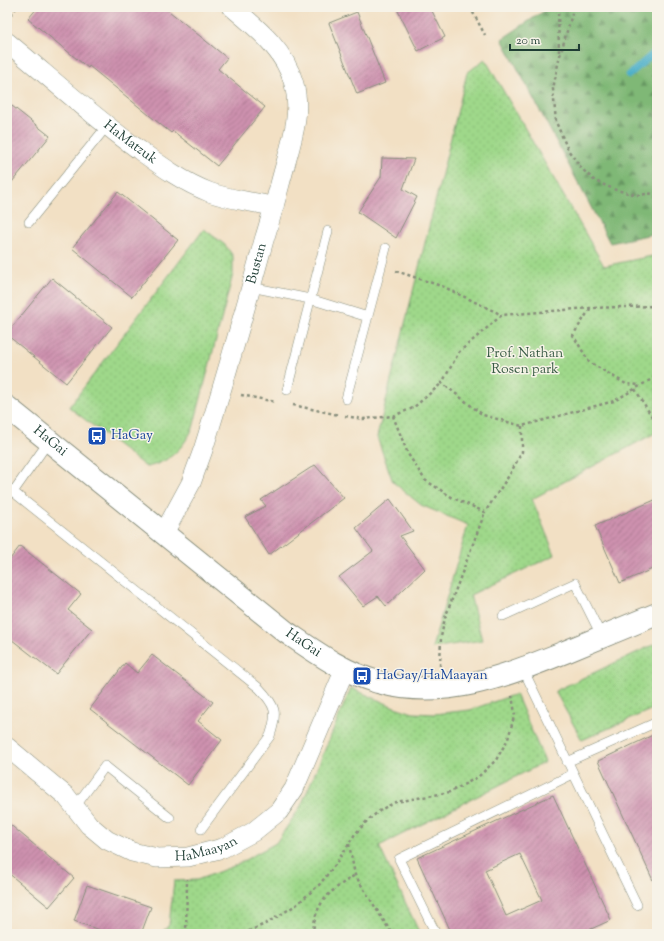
<svg xmlns="http://www.w3.org/2000/svg" width="664" height="941" font-family="'Sorts Mill Goudy',serif">
<style>
.grass{fill:url(#grass-dots);stroke:#5f8a5f}
.forest{fill:url(#forest-firs);stroke:#4f7a55}
.lines{fill:none;stroke-linecap:round;stroke-linejoin:round}
.stream{stroke:#47adc7;stroke-width:7}
.building{fill:url(#building-hatch);fill-rule:evenodd}
.lane-casing{stroke:#888e7c;stroke-width:10}
.street-casing{stroke:#888e7c;stroke-width:20}
.secondary-casing{stroke:#888e7c;stroke-width:24}
.path{stroke:#888e7c;stroke-width:2.5;stroke-dasharray:3 3;stroke-linecap:butt}
.lane{stroke:#fff;stroke-width:9}
.street{stroke:#fff;stroke-width:19}
.secondary{stroke:#fff;stroke-width:22}
.labels{text-anchor:middle;dominant-baseline:central;stroke-width:3;stroke-linejoin:round;paint-order:stroke}
.street-label{font-size:14px;fill:#1f3d34;stroke:#f7f3e8}
.park-label{font-size:14px;fill:#395c45;stroke:#f7f3e8}
.transit-label{font-size:14px;fill:#164399;stroke:#f7f3e8;text-anchor:start}
</style>
<defs>
<pattern id="grass-dots" width="8" height="8" patternUnits="userSpaceOnUse"><rect width="8" height="8" fill="#9fd88a"/><path d="M2 2h.1M6 6h.1" fill="none" stroke="#88ba78" stroke-width="1.8" stroke-linecap="round"/></pattern>
<pattern id="forest-firs" width="22" height="20" patternUnits="userSpaceOnUse"><rect width="22" height="20" fill="#7fb876"/><path d="M5 1l3.5 6h-7zM16 11l3.5 6h-7z" fill="#679762"/></pattern>
<pattern id="building-hatch" width="6" height="6" patternUnits="userSpaceOnUse"><rect width="6" height="6" fill="#ce91af"/><path d="M-1 1l2-2M0 6l6-6M5 7l2-2" fill="none" stroke="#a7788f"/></pattern>
</defs>
<rect width="100%" height="100%" fill="#f7f3e8"/>
<filter id="ink" filterUnits="userSpaceOnUse"><feTurbulence type="fractalNoise" baseFrequency=".025" numOctaves="2"/><feDisplacementMap in="SourceGraphic" scale="8" xChannelSelector="R" yChannelSelector="G"/><feConvolveMatrix kernelMatrix="1 2 1 2 8 2 1 2 1" color-interpolation-filters="sRGB"/></filter>
<filter id="wash" filterUnits="userSpaceOnUse"><feTurbulence type="fractalNoise" baseFrequency=".012" numOctaves="4" result="noise"/><feDisplacementMap in="SourceGraphic" scale="16" xChannelSelector="R" yChannelSelector="G"/><feGaussianBlur stdDeviation="0.9" result="paint"/><feColorMatrix in="noise" values="0 0 0 0 0 0 0 0 0 0 0 0 0 0 0 0 0 1.4 0 .05"/><feComposite in="paint" operator="in"/></filter>
<g filter="url(#wash)">
<rect width="100%" height="100%" fill="#f2e0c4"/>
<!-- grass -->
<path class="grass" d="M 485,59 L 604,266 L 657,255 L 657,432 L 532,499 L 555,555 L 470,595 L 482,640 L 432,648 L 468,525 L 421,505 L 393,482 L 377,437 L 467,73 Z
M 204,229 L 225,245 L 233,256 L 233,274 L 193,428 C 183,448 169,463 146,467 L 69,407 Z
M 657,643 L 657,707 L 582,740 L 555,691 Z
M 351,688 L 392,706 L 413,713 L 434,714 L 470,710 L 516,694 L 545,762 L 379,846 L 420,934 L 160,934 L 169,925 L 174,881 L 197,880 L 234,866 L 276,843 L 301,806 Z"/>
<!-- forest -->
<path class="forest" d="M 550,7 L 657,7 L 657,233 L 610,243 L 502,39 Z"/>
<g class="lines">
<!-- stream -->
<path class="stream" d="M 629,75 L 657,50"/>
</g>
<g id="blocks">
<!-- building -->
<path class="building" d="M 38,7 L 164,7 L 227,58 L 218,69 L 265,107 L 217,166 L 173,131 L 171,133 L 89,66 L 88,68 L 28,19 Z
M 396,7 L 430,7 L 445,37 L 418,51 Z
M 357,12 L 385,83 L 357,94 L 329,23 Z
M 7,102 L 50,136 L 7,188 Z
M 382,158 L 414,159 L 403,189 L 417,197 L 396,238 L 358,212 L 381,177 Z
M 118,192 L 178,240 L 132,297 L 72,248 Z
M 52,278 L 112,327 L 66,383 L 7,335 L 7,333 Z
M 315,465 L 344,498 L 269,555 L 245,517 L 266,506 L 261,500 Z
M 390,499 L 413,531 L 400,536 L 425,569 L 386,606 L 378,596 L 363,606 L 339,577 L 373,551 L 356,528 Z
M 657,499 L 657,567 L 620,583 L 595,526 Z
M 20,546 L 81,594 L 68,610 L 92,629 L 56,674 L 7,636 L 7,563 Z
M 152,655 L 213,702 L 198,721 L 222,740 L 188,785 L 90,709 L 125,663 L 137,673 Z
M 657,733 L 657,889 L 598,761 Z
M 553,795 L 611,920 L 580,934 L 452,934 L 417,858 ZM 520,854 L 542,900 L 506,916 L 485,870 Z
M 7,822 L 74,878 L 49,907 L 7,872 Z
M 87,885 L 151,907 L 141,934 L 111,934 L 74,921 Z"/>
</g>
</g>
<g filter="url(#ink)">
<use href="#blocks" fill-opacity="0" stroke="#888e7c" stroke-width="1"/>
<g class="lines">
<defs>
<path id="lane" d="M 29,222 L 107,126
M 251,287 L 310,299 L 368,317
M 287,390 L 328,231
M 346,399 L 386,248
M 7,487 L 259,688 C 276,706 278,712 270,736 L 201,829
M 13,492 L 49,441
M 503,616 L 575,583 L 602,637
M 523,669 L 637,905
M 567,762 L 657,722
M 75,807 L 105,766 L 170,818
M 436,934 L 399,859 L 573,774"/>
<g id="street">
<path id="s1" d="M 7,42 C 48,76 88,112 131,144 C 156,162 180,181 209,192 C 230,200 252,201 274,207"/>
<path id="s2" d="M 164,533 L 191,483 L 203,450 C 225,380 245,310 264,240 C 271,218 277,195 283,173 C 291,143 302,114 294,84 C 285,50 257,28 232,7"/>
<path id="s3" d="M 7,747 L 66,796 L 89,825 L 107,840 L 132,852 L 157,858 L 188,857 L 223,848 L 253,832 L 279,811 L 294,789 L 345,669"/>
</g>
<g id="secondary">
<path id="s4" d="M 7,407 L 286,632 C 314,651 344,673 378,682 C 443,701 505,676 565,652 C 596,639 626,627 657,614"/>
</g>
</defs>
<!-- lane casing -->
<use href="#lane" class="lane-casing"/>
<!-- street casing -->
<use href="#street" class="street-casing"/>
<!-- secondary casing -->
<use href="#secondary" class="secondary-casing"/>
<!-- path -->
<path class="path" d="M 470,7 L 485,35
M 558,7 L 559,55
M 574,7 L 559,59 L 553,89 L 556,122 L 568,150 L 582,169 L 595,181 L 616,190 L 637,195 L 657,193
M 7,19 L 17,7
M 396,271 L 444,287 L 502,315
M 657,306 L 590,308 L 502,315 L 459,352 L 442,383 L 483,415 L 522,426 L 614,401 L 657,376
M 590,309 L 573,335 L 589,362 L 626,384 L 640,385
M 635,389 L 657,425
M 241,395 L 276,402
M 293,405 L 339,415
M 345,416 L 363,419 L 393,416 L 408,454 L 425,480 L 453,498 L 485,512 L 510,474 L 522,452 L 522,426
M 393,416 L 413,408 L 442,383
M 440,666 L 441,637 L 445,618 L 485,512
M 349,844 L 355,875 L 392,934
M 186,934 L 187,879
M 243,934 L 267,923 L 296,905 L 319,885 L 335,865 L 355,834 L 368,820 L 382,809 L 396,802 L 450,792 L 478,777 L 496,760 L 508,739 L 515,713 L 512,696
M 312,934 C 314,928 314,921 316,915 C 322,895 339,886 355,875"/>
<!-- lane -->
<use href="#lane" class="lane"/>
<!-- street -->
<use href="#street" class="street"/>
<!-- secondary -->
<use href="#secondary" class="secondary"/>
</g>
</g>
<!-- icons -->
<defs>
<symbol id="bus-square" viewBox="-11 -11 22 22"><rect x="-9" y="-9" width="18" height="18" rx="4" fill="#1a4fb4" stroke="#f7f3e8"/><path d="M-5-6H5V4H4V6H2V4H-2V6H-4V4H-5ZM-3.5-4V0h7V-4ZM-3.5 1.2v1.5H-2V1.2ZM2 1.2v1.5H3.5V1.2Z" fill="#fff"/></symbol>
</defs>
<g fill-rule="evenodd">
<use href="#bus-square" x="86" y="425" width="22" height="22"/>
<use href="#bus-square" x="351" y="665" width="22" height="22"/>
</g>
<g class="labels">
<!-- street labels -->
<g class="street-label">
<text stroke="none"><textPath href="#s1" startOffset="159">HaMatzuk</textPath></text>
<text stroke="none"><textPath href="#s2" startOffset="286">Bustan</textPath></text>
<text stroke="none"><textPath href="#s4" startOffset="55">HaGai</textPath></text>
<text stroke="none"><textPath href="#s4" startOffset="379">HaGai</textPath></text>
<text stroke="none"><textPath href="#s3" startOffset="241">HaMaayan</textPath></text>
</g>
<!-- park labels -->
<g class="park-label">
<text x="525" y="354">Prof. Nathan<tspan x="525" dy="16">Rosen park</tspan></text>
</g>
<!-- transit labels -->
<g class="transit-label">
<text x="111" y="436">HaGay</text>
<text x="376" y="676">HaGay/HaMaayan</text>
</g>
</g>
<!-- margin -->
<rect width="664" height="941" fill="none" stroke="#f7f3e8" stroke-width="24"/>
<!-- scale -->
<path d="M510 44v6h69v-6" fill="none" stroke="#1f3d34" stroke-width="2"/>
<text x="516" y="44" font-size="12" fill="#1f3d34" stroke="#f7f3e8" stroke-width="3" paint-order="stroke">20 m</text>
</svg>
